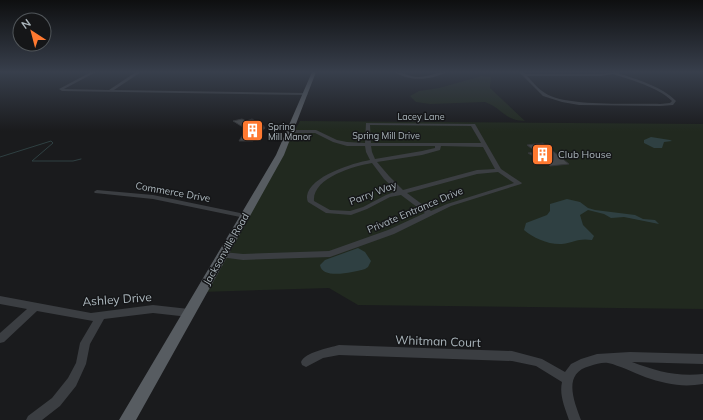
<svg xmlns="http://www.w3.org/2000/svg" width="703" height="420" font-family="Mulish,sans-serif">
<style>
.green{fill:#21291f}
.water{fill:#2f4042}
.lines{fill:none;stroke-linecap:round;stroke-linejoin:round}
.stream{stroke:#2f4042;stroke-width:1}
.building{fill:#44474a;stroke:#343639}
.minor{fill:#3b3e42;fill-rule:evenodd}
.major{fill:#575c61;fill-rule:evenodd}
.labels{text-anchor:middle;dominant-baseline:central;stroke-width:3;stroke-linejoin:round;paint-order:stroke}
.far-street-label{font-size:9px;fill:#acb7bd;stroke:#151618}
.far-poi-label{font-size:9px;fill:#acb7bd;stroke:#151618;text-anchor:start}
.poi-label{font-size:10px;fill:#acb7bd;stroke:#151618;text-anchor:start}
.street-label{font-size:10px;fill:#acb7bd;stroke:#151618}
.near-street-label{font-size:12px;fill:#acb7bd;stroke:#151618}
</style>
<rect width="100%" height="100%" fill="#1a1b1d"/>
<!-- green -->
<path class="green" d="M 482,76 L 491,77 L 490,88 L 525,121 C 505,121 502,108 485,102 L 430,104 L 416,102 L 410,96 L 419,91 L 439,88 Z
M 300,121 L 703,124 L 703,309 L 358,305 L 329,288 L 201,292 Z"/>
<!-- water -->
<path class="water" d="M 651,137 L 670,140 L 672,141 L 664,142 L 662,148 L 654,148 L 644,143 L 644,140 Z
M 567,199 L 580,202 L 588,208 L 595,210 L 635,215 L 643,219 L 655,220 L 659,224 L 624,217 L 611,218 L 604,214 L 588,210 L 580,215 L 583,225 L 594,236 L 592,240 C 578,238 575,242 562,244 C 549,245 533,238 524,230 L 526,223 L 547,215 L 550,211 L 550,204 Z
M 358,248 L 365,252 L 371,261 L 368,267 L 365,269 C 354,272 322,280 320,265 L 325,260 Z"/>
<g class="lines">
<!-- stream -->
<path class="stream" d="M 0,157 L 51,141 L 53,143 L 32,161 L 73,161 L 81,159"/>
</g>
<!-- building -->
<path class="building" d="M 242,119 L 246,121 L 252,119 L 263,125 L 265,128 L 253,141 L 239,141 L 246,129 L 233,121 Z
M 543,143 L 569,164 L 550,166 L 540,155 L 533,156 L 528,153 L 536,152 L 527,145 Z"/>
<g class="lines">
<!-- minor -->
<path class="minor" d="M 91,72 L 96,72 L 64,89 L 109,90 L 136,72 L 141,72 L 114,90 L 306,93 L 308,94 L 306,95 L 62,91 L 59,89 Z
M 395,72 C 403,72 410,77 418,77 C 428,77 437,72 447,72 C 431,80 410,82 395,72 Z
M 519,72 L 523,72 L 525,74 L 601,74 L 619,72 L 617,73 C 636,79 663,87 676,101 L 673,105 L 660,106 L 579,105 L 562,102 L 543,96 ZM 613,74 C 631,80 658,87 672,101 L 670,103 L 660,104 C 635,103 564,107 545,93 C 538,89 533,82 527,76 L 601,76 Z
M 366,123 L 475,124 L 501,169 L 522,183 L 521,184 L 451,206 L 394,234 L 330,257 L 243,260 L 220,257 L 219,255 L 220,253 L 223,252 L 243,254 L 329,251 L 388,230 L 425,213 L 401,195 L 390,197 L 367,209 L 351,215 L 326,213 L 308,202 C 307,200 307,198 307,196 C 310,176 353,163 370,160 L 366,152 L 365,146 L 347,146 L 333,142 L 315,133 L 291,133 L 288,131 L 289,130 L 316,130 L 337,140 L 347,142 L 365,143 ZM 370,125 L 471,126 L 481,143 L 371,143 ZM 371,146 L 435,146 L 435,148 L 422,151 L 375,159 L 372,152 ZM 441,146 L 483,147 L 495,169 L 477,170 L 403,190 L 389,176 L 377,162 L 422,155 L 440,150 ZM 372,163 L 384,179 L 397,191 L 386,195 L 363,207 L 350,211 L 330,210 L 314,201 C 312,178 354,166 372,163 ZM 498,172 L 514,183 L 447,204 L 431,211 L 407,193 L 477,174 Z
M 97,190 L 153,195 L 245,214 L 249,216 L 245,218 L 153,199 L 95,193 L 94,192 L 95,191 Z
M 0,296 L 91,313 L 153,305 L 189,309 L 192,310 L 194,313 L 192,316 L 189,317 L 153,313 L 104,319 L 90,344 L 86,364 L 76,386 L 60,406 L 42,420 L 26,420 L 28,416 L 52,398 L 68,378 L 76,363 L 80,343 L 93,321 L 37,311 L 4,342 L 0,343 L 0,333 L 27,309 L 0,304 Z
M 339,345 L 512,351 L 542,359 L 565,372 L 571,364 L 581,359 L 597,354 L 630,352 L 703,354 L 703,364 L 632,362 C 656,371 677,377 703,374 L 703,384 C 691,386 679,386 666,383 C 652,380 639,375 626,369 C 620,367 614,364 608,363 C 603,362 596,364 590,366 C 562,373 574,401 581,420 L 569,420 C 565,408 559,395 562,382 L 536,366 L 512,361 L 339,355 L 323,358 L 306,367 L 302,365 L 301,362 C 305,352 329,348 339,345 Z"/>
<!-- major -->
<path class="major" d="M 312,72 L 316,72 L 284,155 L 136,420 L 119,420 L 276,155 Z"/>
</g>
<!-- sky -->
<linearGradient id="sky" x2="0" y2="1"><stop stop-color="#0e0f10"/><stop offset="0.55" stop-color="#383f4c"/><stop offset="1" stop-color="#383f4c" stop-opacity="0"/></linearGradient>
<rect width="703" height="131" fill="url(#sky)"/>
<!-- icons -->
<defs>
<symbol id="building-square" viewBox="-11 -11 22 22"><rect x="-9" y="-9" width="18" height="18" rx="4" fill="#ff7930" stroke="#151618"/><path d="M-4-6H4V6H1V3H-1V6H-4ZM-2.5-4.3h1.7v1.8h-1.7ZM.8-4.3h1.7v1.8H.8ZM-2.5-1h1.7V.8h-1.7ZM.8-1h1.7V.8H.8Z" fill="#fff"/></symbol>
</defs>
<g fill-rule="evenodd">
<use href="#building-square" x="240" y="118" width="25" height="25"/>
<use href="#building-square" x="530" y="142" width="25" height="25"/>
</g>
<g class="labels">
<!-- far-street labels -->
<g class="far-street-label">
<text x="421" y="116">Lacey Lane</text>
<text x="386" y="135">Spring Mill Drive</text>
</g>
<!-- far-poi labels -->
<g class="far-poi-label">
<text x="268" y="126">Spring<tspan x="268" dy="10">Mill Manor</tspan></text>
</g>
<!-- poi labels -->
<g class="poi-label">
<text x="558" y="154">Club House</text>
</g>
<!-- street labels -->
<g class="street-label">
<text transform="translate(173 192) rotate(10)">Commerce Drive</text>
<text transform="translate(373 193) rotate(-21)">Parry Way</text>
<text transform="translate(415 210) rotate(-23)">Private Entrance Drive</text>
<text transform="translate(226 249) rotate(-60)">Jacksonville Road</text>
</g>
<!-- near-street labels -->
<g class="near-street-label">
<text transform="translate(117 299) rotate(-4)">Ashley Drive</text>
<text transform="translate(438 341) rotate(2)">Whitman Court</text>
</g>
</g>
<!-- north arrow -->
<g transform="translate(32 32) rotate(324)"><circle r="19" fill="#151618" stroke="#51565a"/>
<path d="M0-3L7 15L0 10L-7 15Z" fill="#ff7930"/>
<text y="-6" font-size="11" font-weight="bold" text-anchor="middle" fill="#acb7bd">N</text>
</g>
</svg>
